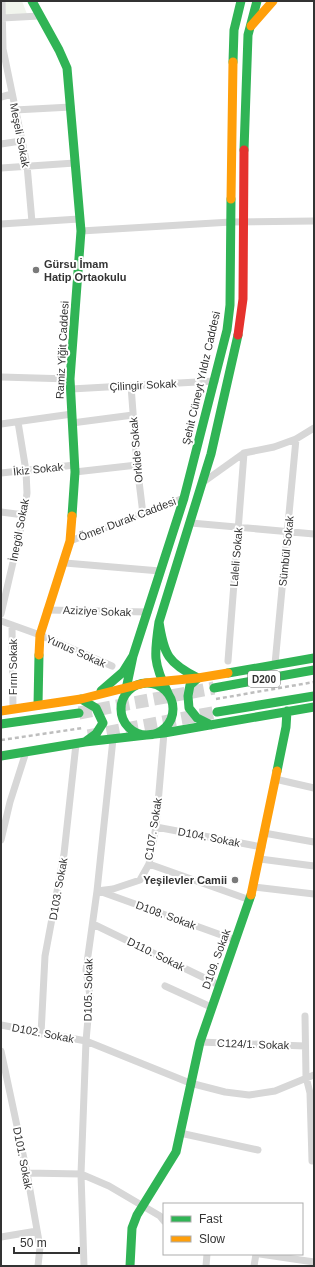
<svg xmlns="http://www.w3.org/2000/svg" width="315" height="1267" font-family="Helvetica,sans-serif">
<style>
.green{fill:#f1f5ed}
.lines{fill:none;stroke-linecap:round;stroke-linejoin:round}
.highway-tunnel{stroke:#d6d6d6;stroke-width:13;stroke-dasharray:13 6;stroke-linecap:butt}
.street{stroke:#d7d7d7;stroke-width:7}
.fast{stroke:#30b455;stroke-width:9}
.slow{stroke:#ff9f0a;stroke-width:9}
.jam{stroke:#e5322d;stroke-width:9}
.rail{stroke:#bebebe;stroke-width:2.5;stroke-dasharray:4 3;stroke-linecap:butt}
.poi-dot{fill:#7a7a7a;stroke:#fff;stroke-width:1.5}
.labels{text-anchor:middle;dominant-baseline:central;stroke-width:4;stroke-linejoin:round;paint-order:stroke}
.shield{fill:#fff;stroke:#707070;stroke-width:1}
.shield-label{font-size:10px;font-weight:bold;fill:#333}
.street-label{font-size:11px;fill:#333;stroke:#fff}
.poi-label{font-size:11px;font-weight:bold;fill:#333;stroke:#fff;text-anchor:start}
</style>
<rect width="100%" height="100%" fill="#fff"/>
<!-- green -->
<path class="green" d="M 5,1 L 22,1 L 27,14 L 5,15 Z"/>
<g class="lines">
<!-- highway-tunnel -->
<path class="highway-tunnel" d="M 79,713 L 214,688
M 88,736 L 217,712"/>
<!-- street -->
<path class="street" d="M 2,1 L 3,49 L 27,165 L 32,222
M 2,18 L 39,16
M 1,97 L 12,94
M 15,110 L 71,107
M 1,144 L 21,141
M 1,168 L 75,163
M 1,224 L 79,219
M 81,231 L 231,222 L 314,221
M 1,377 L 70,379
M 131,386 L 137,465 L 143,514
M 71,389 L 215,381
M 72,423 L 133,415
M 1,424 L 72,414
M 75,472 L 137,465
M 1,473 L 75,465
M 202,483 L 244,453 L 274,447 L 296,439 L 314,428
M 1,512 L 24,515
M 191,523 L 314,534
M 70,541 L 184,498
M 65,563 L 160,571
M 47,610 L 148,612
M 1,614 L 24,515 L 27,493 L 26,471 L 18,422
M 1,621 L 40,635 L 112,666
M 12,625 L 13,709
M 228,661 L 244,453
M 275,664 L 296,439
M 275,779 L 314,788
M 156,827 L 262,847
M 264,833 L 314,842
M 1,840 L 10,802 L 26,752
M 260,859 L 314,866
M 149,864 L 250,900
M 254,887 L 314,894
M 97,891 L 113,889 L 140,880 L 149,864 L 156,827 L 164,733
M 99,891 L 235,940
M 93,924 L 219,985
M 165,986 L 211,1007
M 305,1016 L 306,1077 L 310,1093 L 312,1161
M 1,1025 L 86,1041 L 190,1083 L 225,1092 L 249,1095 L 275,1091 L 314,1075
M 41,1034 L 45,956 L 64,854 L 76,744
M 200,1042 L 305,1046
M 1,1051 L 27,1173 L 40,1247 L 38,1266
M 180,1133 L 258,1150
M 27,1173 L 81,1174 L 109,1186 L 160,1216 L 164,1221
M 1,1237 L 37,1231
M 260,1254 L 314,1262
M 84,1266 L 81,1174 L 86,1041 L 90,996 L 86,970 L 97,891 L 113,739
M 206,1266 L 207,1254
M 254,1266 L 256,1254"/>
<!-- fast -->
<path class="fast" d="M 32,1 L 59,50 L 67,68 L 81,231 L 70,379 L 75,472 L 72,516
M 233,62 L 234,30 L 241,1
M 244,150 L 248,35 L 257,1
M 159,622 C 164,655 168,663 198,678 L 190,685 L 188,696 L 189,708 L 197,718 L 211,725
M 228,673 L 314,658
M121 709a26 26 0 1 1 52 0a26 26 0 1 1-52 0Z
M 214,688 L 314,670
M 101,691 L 123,672 L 133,656
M 168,693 C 153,663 154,655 159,622 L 211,454 L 238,335
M 125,694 L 133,656 L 184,498 L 227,330 L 230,305 L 231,199
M 81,699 L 96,708 L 103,723 L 96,734 L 85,742
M 38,705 L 39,655
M 217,712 L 314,696
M 1,724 L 79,713
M 1,756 L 85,742 L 164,733 L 314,707
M 277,771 L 286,727 L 287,711
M 130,1266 L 132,1228 L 137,1215 L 176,1152 L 200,1042 L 251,895"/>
<!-- slow -->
<path class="slow" d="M 251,26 L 273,1
M 231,199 L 233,62
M 39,655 L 40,635 L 70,541 L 72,516
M 1,711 L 81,699 L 145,683 L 198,678 L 228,673
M 251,895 L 277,771"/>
<!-- jam -->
<path class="jam" d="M 238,335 L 243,299 L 244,150"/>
<!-- rail -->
<path class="rail" d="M 216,699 L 314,682
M 1,740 L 83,728"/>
</g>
<!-- markers -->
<g class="poi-dot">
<circle cx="36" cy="270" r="4"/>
<circle cx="235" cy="880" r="4"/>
</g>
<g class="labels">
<!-- shield labels -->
<rect class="shield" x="248" y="671" width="32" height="16" rx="3"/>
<g class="shield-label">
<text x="264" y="679">D200</text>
</g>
<!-- street labels -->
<g class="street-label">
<text transform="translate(20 135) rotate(79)">Meşeli Sokak</text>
<text transform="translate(62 350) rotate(-87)">Ramiz Yiğit Caddesi</text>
<text transform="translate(201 378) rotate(-77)">Şehit Cüneyt Yıldız Caddesi</text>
<text transform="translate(143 385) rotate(-3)">Çilingir Sokak</text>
<text transform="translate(136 450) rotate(-95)">Orkide Sokak</text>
<text transform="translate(38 469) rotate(-6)">İkiz Sokak</text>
<text transform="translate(127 519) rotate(-21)">Ömer Durak Caddesi</text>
<text transform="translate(19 530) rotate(-79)">İnegöl Sokak</text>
<text transform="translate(286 551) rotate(-84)">Sümbül Sokak</text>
<text transform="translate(236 557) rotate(-85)">Laleli Sokak</text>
<text transform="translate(97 611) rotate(2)">Aziziye Sokak</text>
<text transform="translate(76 651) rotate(24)">Yunus Sokak</text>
<text transform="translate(13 667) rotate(-90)">Fırın Sokak</text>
<text transform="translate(153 829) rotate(-81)">C107. Sokak</text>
<text transform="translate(209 837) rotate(11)">D104. Sokak</text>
<text transform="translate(58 889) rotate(-80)">D103. Sokak</text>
<text transform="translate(166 915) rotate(20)">D108. Sokak</text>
<text transform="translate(156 954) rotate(26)">D110. Sokak</text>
<text transform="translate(216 959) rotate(-70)">D109. Sokak</text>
<text transform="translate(88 990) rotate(-89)">D105. Sokak</text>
<text transform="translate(43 1033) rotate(11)">D102. Sokak</text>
<text transform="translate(253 1044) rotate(2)">C124/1. Sokak</text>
<text transform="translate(23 1158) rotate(79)">D101. Sokak</text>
</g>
<!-- poi labels -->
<g class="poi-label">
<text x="44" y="264">Gürsu İmam<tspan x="44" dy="13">Hatip Ortaokulu</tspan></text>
<text x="227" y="880" text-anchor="end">Yeşilevler Camii</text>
</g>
</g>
<!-- border -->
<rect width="315" height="1267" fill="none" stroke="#333333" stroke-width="4"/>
<!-- legend -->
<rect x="163" y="1203" width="140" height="52" fill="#ffffff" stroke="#adadad"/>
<rect x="171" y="1216" width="20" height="6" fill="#30b455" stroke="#adadad"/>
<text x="199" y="1223" font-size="12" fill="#333333">Fast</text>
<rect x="171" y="1236" width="20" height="6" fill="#ff9f0a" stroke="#adadad"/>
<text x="199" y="1243" font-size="12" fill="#333333">Slow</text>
<!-- scale -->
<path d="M14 1247v6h65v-6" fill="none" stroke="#333333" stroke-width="2"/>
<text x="20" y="1247" font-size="12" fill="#333333" stroke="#ffffff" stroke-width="3" paint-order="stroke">50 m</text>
</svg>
